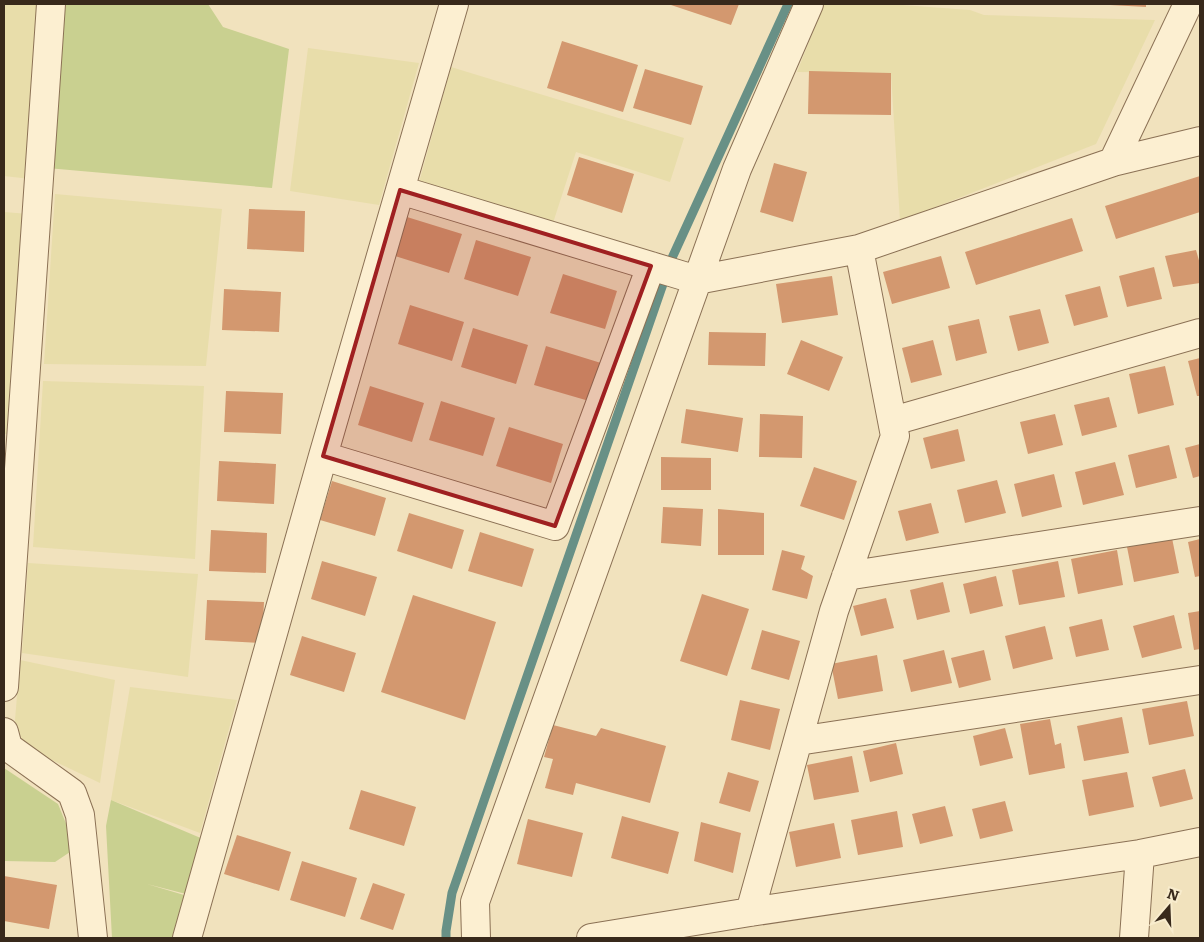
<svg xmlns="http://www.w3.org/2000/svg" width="1204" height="942" font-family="Literata,serif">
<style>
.farmland{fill:#e8ddaa}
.green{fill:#c9d090}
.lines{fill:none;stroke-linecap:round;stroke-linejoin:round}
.stream{stroke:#689086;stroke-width:9}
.building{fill:#d3986f}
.minor-casing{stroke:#8b7155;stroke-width:30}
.minor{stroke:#fcefd1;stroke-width:28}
.marked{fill:#9f2021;fill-opacity:0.2;stroke:#9f2021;stroke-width:4;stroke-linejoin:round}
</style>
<rect width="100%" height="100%" fill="#f1e2bd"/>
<!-- farmland -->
<path class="farmland" d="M 4,4 L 40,4 L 31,179 L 4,176 Z
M 824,4 L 889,4 L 970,10 L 984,15 L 1155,20 L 1096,144 L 900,221 L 891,73 L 797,72 Z
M 308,48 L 419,63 L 379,205 L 290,191 Z
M 451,67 L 684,138 L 670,182 L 576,152 L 552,226 L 418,186 Z
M 55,194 L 222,209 L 206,366 L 44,364 Z
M 4,212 L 29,214 L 15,434 L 4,434 Z
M 43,381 L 204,386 L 195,559 L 33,547 Z
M 28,563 L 198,574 L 188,677 L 22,653 Z
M 20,660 L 115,680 L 100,783 L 35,752 L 14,732 Z
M 130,687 L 237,700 L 200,833 L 111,800 Z"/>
<!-- green -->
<path class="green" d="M 60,4 L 208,4 L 223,27 L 289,49 L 272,188 L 47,168 Z
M 4,768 L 58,804 L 76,848 L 55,862 L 4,861 Z
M 111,800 L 203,839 L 186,894 L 147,884 L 184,895 L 172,938 L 112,938 L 106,826 Z"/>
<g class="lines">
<!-- stream -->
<path class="stream" d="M 446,938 L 446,931 L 452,893 L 672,258 L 788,4"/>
</g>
<!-- building -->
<path class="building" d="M 668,4 L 739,4 L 731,25 Z
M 1110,4 L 1146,4 L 1146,7 L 1110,5 Z
M 562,41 L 638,65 L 623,112 L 547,88 Z
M 645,69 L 703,86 L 691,125 L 633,108 Z
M 809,71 L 891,73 L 891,115 L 808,114 Z
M 579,157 L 634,174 L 622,213 L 567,195 Z
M 774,163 L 807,172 L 793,222 L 760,212 Z
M 1200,176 L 1200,212 L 1116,239 L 1105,206 Z
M 249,209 L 305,211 L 304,252 L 247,249 Z
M 407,217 L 462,234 L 449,273 L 395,256 Z
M 1072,218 L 1083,251 L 976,285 L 965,252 Z
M 476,240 L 531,257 L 518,296 L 464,279 Z
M 1196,250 L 1200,264 L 1200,283 L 1173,287 L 1165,256 Z
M 941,256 L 950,288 L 892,304 L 883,272 Z
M 1154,267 L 1162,299 L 1127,307 L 1119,276 Z
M 563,274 L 617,291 L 605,329 L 550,313 Z
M 832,276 L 838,315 L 782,323 L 776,284 Z
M 1100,286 L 1108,317 L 1074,326 L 1065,295 Z
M 224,289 L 281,292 L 279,332 L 222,330 Z
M 410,305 L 464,322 L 452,361 L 398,344 Z
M 1040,309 L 1049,343 L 1018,351 L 1009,316 Z
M 979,319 L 987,353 L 956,361 L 948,326 Z
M 473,328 L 528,345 L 516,384 L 461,367 Z
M 709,332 L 766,333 L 765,366 L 708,365 Z
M 801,340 L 843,357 L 829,391 L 787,374 Z
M 933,340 L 942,375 L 911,383 L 902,348 Z
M 546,346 L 601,363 L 589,401 L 534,385 Z
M 1200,358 L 1200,396 L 1197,396 L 1188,361 Z
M 1165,366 L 1174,405 L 1138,414 L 1129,374 Z
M 370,386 L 424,403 L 412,442 L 358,425 Z
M 226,391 L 283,393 L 281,434 L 224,432 Z
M 1109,397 L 1117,427 L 1082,436 L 1074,405 Z
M 441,401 L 495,418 L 483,456 L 429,440 Z
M 686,409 L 743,418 L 738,452 L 681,443 Z
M 760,414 L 803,416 L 802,458 L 759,457 Z
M 1055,414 L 1063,445 L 1028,454 L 1020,422 Z
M 509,427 L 563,444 L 551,483 L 496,466 Z
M 958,429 L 965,461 L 931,469 L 923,438 Z
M 1200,444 L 1200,476 L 1193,478 L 1185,448 Z
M 1169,445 L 1177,478 L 1136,488 L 1128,455 Z
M 661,457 L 711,458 L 711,490 L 661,490 Z
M 219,461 L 276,464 L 274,504 L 217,501 Z
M 1115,462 L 1124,495 L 1083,505 L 1075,472 Z
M 814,467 L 857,481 L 844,520 L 800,506 Z
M 1054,474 L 1062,507 L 1022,517 L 1014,484 Z
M 997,480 L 1006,513 L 965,523 L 957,490 Z
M 332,481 L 386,498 L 375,536 L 320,520 Z
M 931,503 L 939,533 L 906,541 L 898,511 Z
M 663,507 L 703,509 L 701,546 L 661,543 Z
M 718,509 L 764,513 L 764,555 L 718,555 Z
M 409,513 L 464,530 L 452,569 L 397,551 Z
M 211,530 L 267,533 L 266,573 L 209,571 Z
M 480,532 L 534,549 L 522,587 L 468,571 Z
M 1172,538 L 1179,573 L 1134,582 L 1127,547 Z
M 1200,539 L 1200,576 L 1195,577 L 1188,542 Z
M 782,550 L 805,556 L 801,569 L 813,576 L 807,599 L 772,590 Z
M 1117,550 L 1123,585 L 1078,594 L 1071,559 Z
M 322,561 L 377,577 L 365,616 L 311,599 Z
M 1058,561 L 1065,597 L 1019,605 L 1012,570 Z
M 996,576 L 1003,606 L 970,614 L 963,584 Z
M 943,582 L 950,612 L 917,620 L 910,590 Z
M 702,594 L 749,609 L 727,676 L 680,661 Z
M 413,595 L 496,622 L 465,720 L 381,692 Z
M 886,598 L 894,628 L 861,636 L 853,606 Z
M 207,600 L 264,602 L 262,643 L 205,640 Z
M 1200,611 L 1200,649 L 1194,650 L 1188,613 Z
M 1174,615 L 1182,648 L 1142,658 L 1133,626 Z
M 1102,619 L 1109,650 L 1076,657 L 1069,627 Z
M 1045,626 L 1053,659 L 1013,669 L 1005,636 Z
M 762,630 L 800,641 L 789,680 L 751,669 Z
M 302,636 L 356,653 L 344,692 L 290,675 Z
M 944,650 L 952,683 L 911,692 L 903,660 Z
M 984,650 L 991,680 L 959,688 L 951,658 Z
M 877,655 L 883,691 L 838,699 L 831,664 Z
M 740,700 L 780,709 L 770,750 L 731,740 Z
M 1187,701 L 1194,736 L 1149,745 L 1142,709 Z
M 1122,717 L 1129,753 L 1084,761 L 1077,726 Z
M 1050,719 L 1055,745 L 1061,743 L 1065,768 L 1029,775 L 1020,724 Z
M 553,725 L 596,736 L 601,728 L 666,746 L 650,803 L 576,783 L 573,795 L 545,788 L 553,759 L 544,757 Z
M 1005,728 L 1013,758 L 980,766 L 973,736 Z
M 896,743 L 903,774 L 870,782 L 863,751 Z
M 852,756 L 859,792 L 814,800 L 807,765 Z
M 1185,769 L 1193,799 L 1160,807 L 1152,777 Z
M 728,772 L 759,781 L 750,812 L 719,803 Z
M 1127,772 L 1134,807 L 1089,816 L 1082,780 Z
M 361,790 L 416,807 L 404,846 L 349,829 Z
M 1005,801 L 1013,831 L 980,839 L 972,809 Z
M 945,806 L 953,836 L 920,844 L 912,814 Z
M 897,811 L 903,847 L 858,855 L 851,820 Z
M 622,816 L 679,832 L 668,874 L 611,858 Z
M 528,819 L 583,833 L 572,877 L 517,864 Z
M 701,822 L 741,833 L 733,873 L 694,861 Z
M 834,823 L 841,858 L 796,867 L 789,832 Z
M 237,835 L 291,852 L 279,891 L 224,874 Z
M 302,861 L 357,878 L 345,917 L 290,900 Z
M 4,876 L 57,885 L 49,929 L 4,921 Z
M 373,883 L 405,894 L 393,930 L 360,919 Z"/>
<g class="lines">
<defs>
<path id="minor" d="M 1113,162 L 1188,4
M 400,190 L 697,280 L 859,249 L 1113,162 L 1200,141
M 893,421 L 1200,333
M 323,456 L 555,526 L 651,266
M 846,576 L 1200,521
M 4,687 L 51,4
M 4,732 L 8,747 L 72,793 L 80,815 L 93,938
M 798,741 L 1200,680
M 750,912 L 834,611 L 895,436 L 859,249
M 187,938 L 323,456 L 454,4
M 476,938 L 475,902 L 737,169 L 809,4
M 591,938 L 750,912 L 1140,854 L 1200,842
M 1134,938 L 1140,854"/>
</defs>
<!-- minor casing -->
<use href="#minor" class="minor-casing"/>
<!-- minor -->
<use href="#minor" class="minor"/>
</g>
<!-- marked area -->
<path class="marked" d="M 400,190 L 651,266 L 555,526 L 323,456 Z"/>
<!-- border -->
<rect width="1204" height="942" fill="none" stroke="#38291b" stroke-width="10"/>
<!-- north arrow -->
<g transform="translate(1169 907) rotate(19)" stroke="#f8eccd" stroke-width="4" paint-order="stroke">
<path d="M0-4L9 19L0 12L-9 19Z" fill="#38291b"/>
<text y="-8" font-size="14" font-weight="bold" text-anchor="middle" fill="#38291b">N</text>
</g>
</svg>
